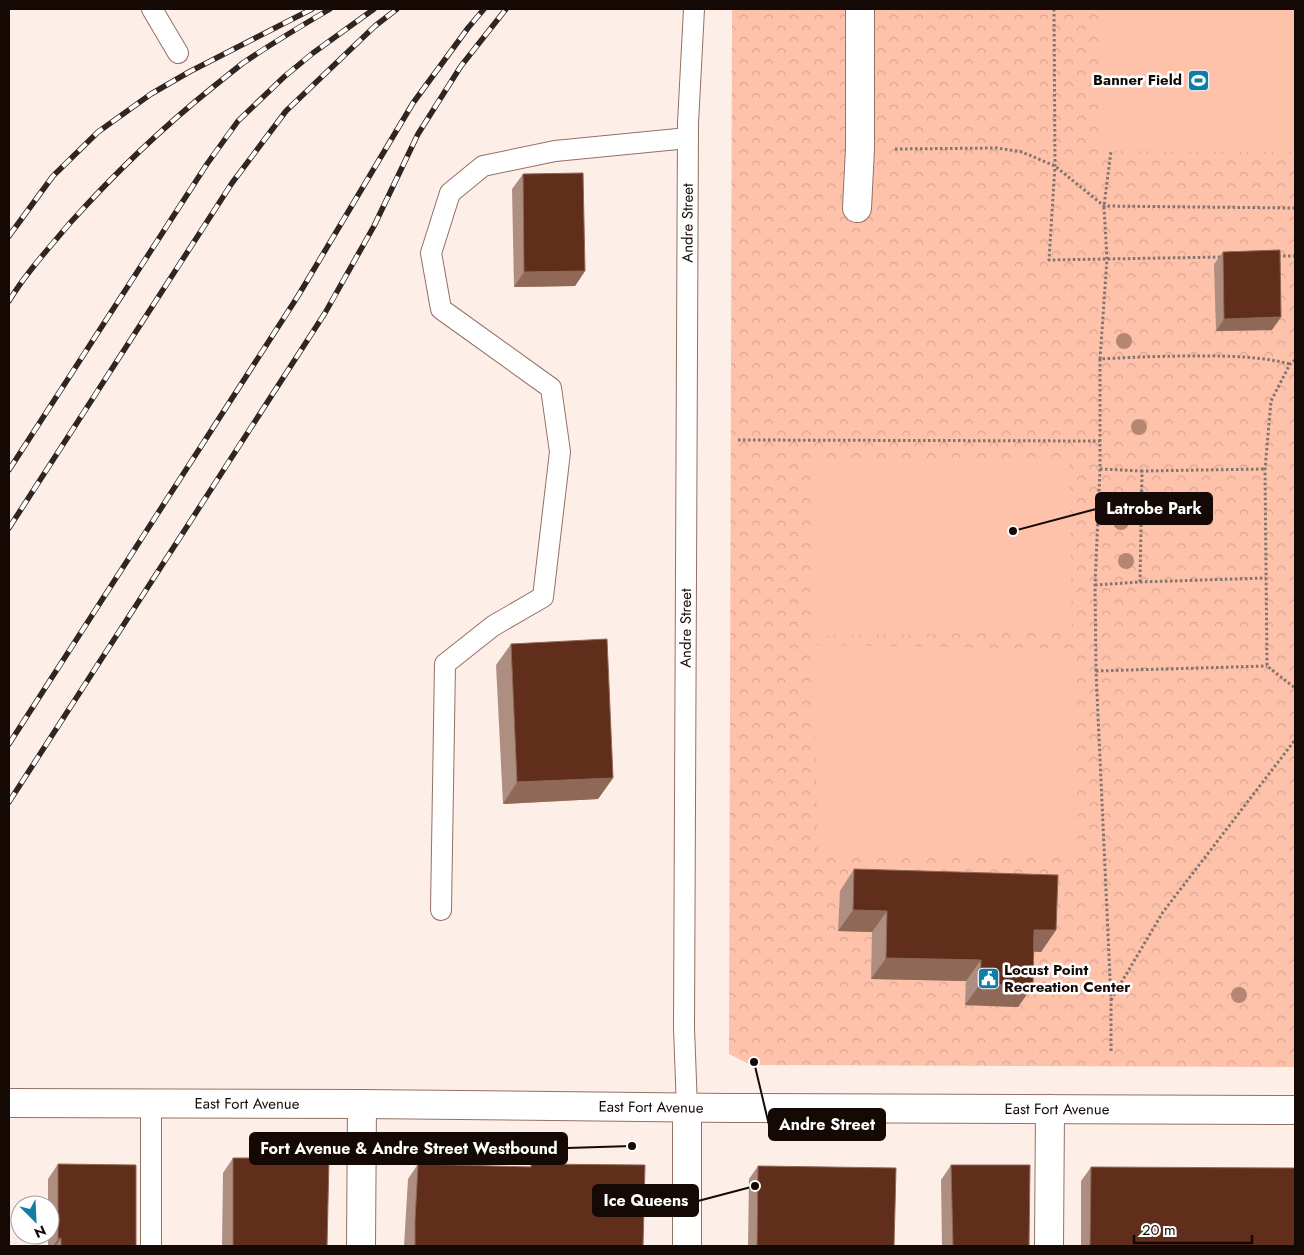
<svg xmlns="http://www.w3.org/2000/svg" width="1304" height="1255" font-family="Jost,sans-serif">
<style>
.park{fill:url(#park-crowns)}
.pitch{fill:#fec2ab}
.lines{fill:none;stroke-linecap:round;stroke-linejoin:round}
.service-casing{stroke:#937164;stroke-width:22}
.minor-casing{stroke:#937164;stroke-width:30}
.tertiary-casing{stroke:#937164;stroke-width:30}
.path{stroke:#82746f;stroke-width:3;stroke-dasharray:2.5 2.5;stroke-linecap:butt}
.service{stroke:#fff;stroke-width:20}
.minor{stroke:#fff;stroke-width:28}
.tertiary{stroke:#fff;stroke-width:28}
.rail-casing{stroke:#312521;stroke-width:5.5}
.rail{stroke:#fff;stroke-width:4;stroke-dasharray:11;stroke-linecap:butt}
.tree{fill:#b58672}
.wall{fill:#af8e82}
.shaded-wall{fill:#8f6858}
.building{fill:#602e1b;stroke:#8f6858}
.labels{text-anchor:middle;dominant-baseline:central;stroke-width:5;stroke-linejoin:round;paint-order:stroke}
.poi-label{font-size:15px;font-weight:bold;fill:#150905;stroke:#fff;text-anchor:end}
.street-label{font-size:15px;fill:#150905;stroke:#fff}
.leader{fill:none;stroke:#150905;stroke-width:2}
.callout-dot{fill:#150905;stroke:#fff;stroke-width:2}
.callout{fill:#150905;stroke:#150905;stroke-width:2}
.callout-label{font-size:16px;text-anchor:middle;font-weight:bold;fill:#fff}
</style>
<defs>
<pattern id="park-crowns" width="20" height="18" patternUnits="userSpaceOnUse" patternTransform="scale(1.25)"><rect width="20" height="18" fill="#fec2ab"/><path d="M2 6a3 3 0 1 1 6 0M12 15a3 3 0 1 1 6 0" fill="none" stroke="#d9a592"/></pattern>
</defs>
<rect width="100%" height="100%" fill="#feeee8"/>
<!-- park -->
<path class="park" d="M 732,9 L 1295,9 L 1295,1067 L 751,1065 L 729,1054 Z"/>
<!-- pitch -->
<path class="pitch" d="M 1102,9 L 1295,9 L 1295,152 L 1101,151 Z
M 1069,457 L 1072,632 L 814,636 L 811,461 Z
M 813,645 L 1075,649 L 1078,852 L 818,857 Z"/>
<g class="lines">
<defs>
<g id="service">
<path d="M 152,9 L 178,53"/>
<path d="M 441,910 L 445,664 L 493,626 L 543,597 L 560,452 L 551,388 L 441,309 L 431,253 L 450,193 L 483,166 L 555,151 L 688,138"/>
<path id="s1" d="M 687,1108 L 684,1028 L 688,123 L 694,9"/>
<path d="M 151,1246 L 151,1103"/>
</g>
<path id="minor" d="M 857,208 L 860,149 L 860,9
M 361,1246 L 362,1104
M 687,1246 L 687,1108
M 1049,1246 L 1050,1109"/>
<g id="tertiary">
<path id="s2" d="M 9,1103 L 362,1104 L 729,1108 L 1295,1110"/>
</g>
</defs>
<!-- service casing -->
<use href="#service" class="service-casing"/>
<!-- minor casing -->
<use href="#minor" class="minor-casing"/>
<!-- tertiary casing -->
<use href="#tertiary" class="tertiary-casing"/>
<!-- path -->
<path class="path" d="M 1054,9 L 1055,166 L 1049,260 L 1222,257
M 895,149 L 997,148 L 1022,152 L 1055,166 L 1104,206 L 1295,208
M 1278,256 L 1295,256
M 1100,359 L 1107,259 L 1104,206 L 1111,151
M 1295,360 L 1290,364 L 1271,401 L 1265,469 L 1267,666 L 1295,688
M 738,440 L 1100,441
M 1100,469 L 1142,471
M 1140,582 L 1142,471 L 1265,469
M 1095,585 L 1140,582 L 1266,578
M 1096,671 L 1267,666
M 1111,1000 L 1163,912 L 1295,740
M 1111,1051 L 1111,1000 L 1096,671 L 1095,585 L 1100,469 L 1100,359 C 1133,357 1165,356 1197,356 C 1229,356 1259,356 1290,364"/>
<!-- service -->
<use href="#service" class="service"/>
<!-- minor -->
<use href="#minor" class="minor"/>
<!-- tertiary -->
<use href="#tertiary" class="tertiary"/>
<defs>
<path id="rail" d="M 9,236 L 53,176 L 98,132 L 151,94 L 189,72 L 312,9
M 9,301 C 26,273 49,248 70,223 C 114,174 162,128 213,87 C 223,79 233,71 243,63 C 271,44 301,26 330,9
M 9,470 L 207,164 L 238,121 L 285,76 L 313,53 L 374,9
M 9,528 L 232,183 L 286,111 L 375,26 L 397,9
M 9,744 L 298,296 L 413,103 L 468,28 L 484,9
M 9,802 L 325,313 L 374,226 L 418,134 L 461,66 L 506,9"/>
</defs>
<!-- rail casing -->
<use href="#rail" class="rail-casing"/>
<!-- rail -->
<use href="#rail" class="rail"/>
</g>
<!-- trees -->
<g class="tree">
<circle cx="1124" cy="341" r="8"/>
<circle cx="1139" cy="427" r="8"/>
<circle cx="1121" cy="522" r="8"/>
<circle cx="1126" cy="561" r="8"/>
<circle cx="1239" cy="995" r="8"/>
</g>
<!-- wall -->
<path class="wall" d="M 523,174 L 585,271 L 575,286 L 514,287 L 512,189 Z
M 1223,252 L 1272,330 L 1216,331 L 1214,264 Z
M 511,644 L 613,778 L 598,799 L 503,804 L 496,665 Z
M 854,869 L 1056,930 L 1041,952 L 1034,951 L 1018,1007 L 965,1005 L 966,981 L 871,979 L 872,932 L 838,931 L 840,891 Z
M 233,1158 L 327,1246 L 222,1246 L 223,1173 Z
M 58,1164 L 136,1246 L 48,1246 L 48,1235 L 50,1235 L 50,1205 L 48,1205 L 48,1179 Z
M 418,1164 L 529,1167 L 532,1164 L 643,1246 L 404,1246 L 408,1179 Z
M 951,1165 L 1029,1246 L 942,1246 L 941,1180 Z
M 758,1166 L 894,1246 L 748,1246 L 749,1179 Z
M 1091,1167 L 1295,1246 L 1081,1246 L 1081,1181 Z"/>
<!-- shaded-wall -->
<path class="shaded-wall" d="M 585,271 L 575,286 L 514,287 L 524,272 Z
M 1281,317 L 1272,330 L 1216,331 L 1224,319 Z
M 613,778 L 598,799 L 503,804 L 517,782 Z
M 853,910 L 887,911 L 872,932 L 838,931 Z
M 1034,930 L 1056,930 L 1041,952 L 1020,951 Z
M 886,958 L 981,960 L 966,981 L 871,979 Z
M 980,984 L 1033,986 L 1018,1007 L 965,1005 Z
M 61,1238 L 56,1246 L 53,1246 L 58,1239 Z"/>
<!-- building -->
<path class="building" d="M 583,173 L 585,271 L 524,272 L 523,174 Z
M 1280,250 L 1281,317 L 1224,319 L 1223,252 Z
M 607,639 L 613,778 L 517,782 L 511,644 Z
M 854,869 L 1058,875 L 1056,930 L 1034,930 L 1033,986 L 980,984 L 981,960 L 886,958 L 887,911 L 853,910 Z
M 233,1158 L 329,1158 L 327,1246 L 233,1246 Z
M 58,1164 L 136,1165 L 136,1246 L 61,1246 L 61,1238 L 58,1239 Z
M 418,1164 L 531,1167 L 532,1164 L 645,1165 L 643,1246 L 415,1246 L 415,1221 Z
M 951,1165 L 1030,1165 L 1029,1246 L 953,1246 Z
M 758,1166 L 896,1168 L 894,1246 L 757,1246 Z
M 1091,1167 L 1295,1168 L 1295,1246 L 1090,1246 Z"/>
<!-- icons -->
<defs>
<symbol id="stadium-square" viewBox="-11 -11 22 22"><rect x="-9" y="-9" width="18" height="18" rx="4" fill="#117da6" stroke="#fff"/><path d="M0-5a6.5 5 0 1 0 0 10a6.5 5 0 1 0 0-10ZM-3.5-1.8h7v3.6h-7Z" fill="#fff"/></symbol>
<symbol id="civic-square" viewBox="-11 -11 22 22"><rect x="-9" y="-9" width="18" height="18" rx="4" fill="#117da6" stroke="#fff"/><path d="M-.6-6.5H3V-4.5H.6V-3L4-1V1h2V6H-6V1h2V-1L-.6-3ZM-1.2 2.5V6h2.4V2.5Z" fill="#fff"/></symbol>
</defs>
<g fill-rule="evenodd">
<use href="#stadium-square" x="1186" y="68" width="25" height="25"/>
<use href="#civic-square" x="976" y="966" width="25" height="25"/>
</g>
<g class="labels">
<!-- poi labels -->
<g class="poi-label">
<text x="1182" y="80">Banner Field</text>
<text x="1004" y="970" text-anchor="start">Locust Point<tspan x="1004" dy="17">Recreation Center</tspan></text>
</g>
<!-- street labels -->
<g class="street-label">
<text stroke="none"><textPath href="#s1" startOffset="885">Andre Street</textPath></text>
<text stroke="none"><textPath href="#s1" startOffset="480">Andre Street</textPath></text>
<text stroke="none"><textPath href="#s2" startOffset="238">East Fort Avenue</textPath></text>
<text stroke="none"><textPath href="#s2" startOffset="642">East Fort Avenue</textPath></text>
<text stroke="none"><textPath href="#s2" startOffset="1048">East Fort Avenue</textPath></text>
</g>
</g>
<!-- callouts -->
<path class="leader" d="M1013 531L1096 509M754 1062L769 1125M632 1146L567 1148M755 1186L698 1201"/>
<g class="callout-dot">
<circle cx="1013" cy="531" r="5"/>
<circle cx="754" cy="1062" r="5"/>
<circle cx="632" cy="1146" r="5"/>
<circle cx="755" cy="1186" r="5"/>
</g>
<g class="callout">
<rect x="1096" y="493" width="116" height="31" rx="5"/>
<rect x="769" y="1109" width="116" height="31" rx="5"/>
<rect x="250" y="1133" width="317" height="31" rx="5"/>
<rect x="593" y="1185" width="105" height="31" rx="5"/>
</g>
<g class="callout-label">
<text x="1154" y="514">Latrobe Park</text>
<text x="827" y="1130">Andre Street</text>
<text x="409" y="1154">Fort Avenue &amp; Andre Street Westbound</text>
<text x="646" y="1206">Ice Queens</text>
</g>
<!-- border -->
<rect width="1304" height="1255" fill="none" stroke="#150905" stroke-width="20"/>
<!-- north arrow -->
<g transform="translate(35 1220) rotate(156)"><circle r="24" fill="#ffffff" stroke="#a19d9b"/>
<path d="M0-4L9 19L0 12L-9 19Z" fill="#117da6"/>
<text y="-8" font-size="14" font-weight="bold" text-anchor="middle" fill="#150905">N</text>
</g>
<!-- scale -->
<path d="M1134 1235v8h118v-8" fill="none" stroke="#150905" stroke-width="2.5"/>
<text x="1142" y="1235" font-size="15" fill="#150905" stroke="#ffffff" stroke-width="4" paint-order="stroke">20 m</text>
</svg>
